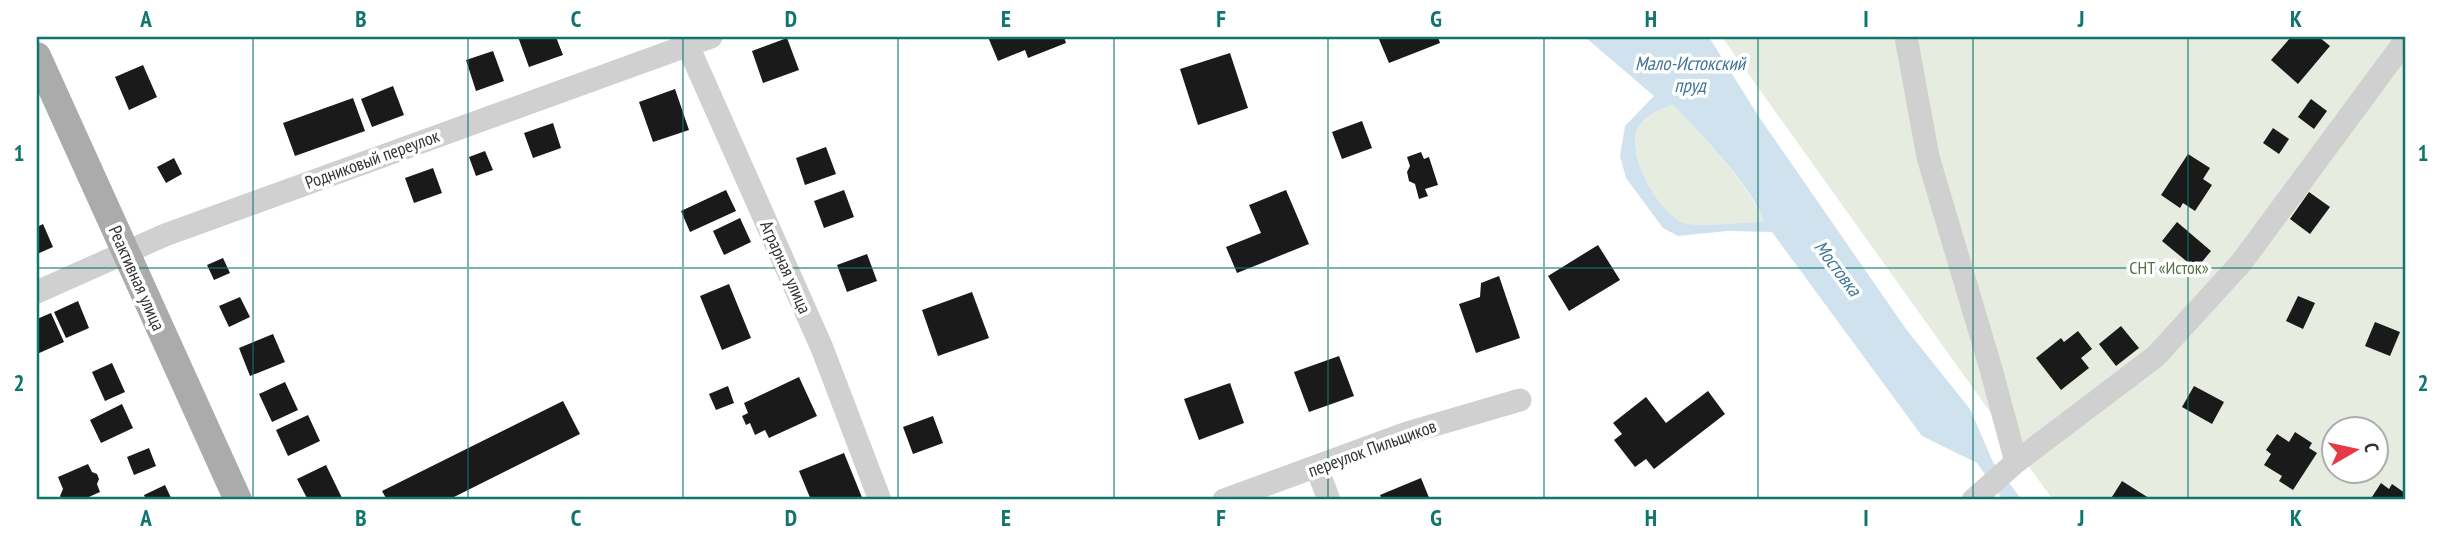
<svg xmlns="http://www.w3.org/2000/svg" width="2442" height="537" font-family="'PT Sans Narrow',sans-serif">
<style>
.green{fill:#e6ecdf;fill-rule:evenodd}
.water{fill:#cfe2ee;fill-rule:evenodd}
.building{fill:#1a1a1a}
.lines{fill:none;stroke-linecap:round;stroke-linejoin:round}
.minor{stroke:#d0d0d0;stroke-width:23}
.major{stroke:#ababab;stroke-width:28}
.grid{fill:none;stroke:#0f766e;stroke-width:2;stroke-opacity:0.55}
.labels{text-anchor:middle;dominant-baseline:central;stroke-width:7;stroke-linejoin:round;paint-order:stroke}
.street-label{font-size:18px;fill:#333;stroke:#fff}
.park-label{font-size:18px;fill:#56703f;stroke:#fff}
.water-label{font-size:19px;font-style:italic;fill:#3f7597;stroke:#fff}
.neatline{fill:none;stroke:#0f766e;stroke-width:2.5}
.grid-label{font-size:23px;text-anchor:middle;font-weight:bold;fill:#0f766e}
</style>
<rect width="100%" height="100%" fill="#fff"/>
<!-- green -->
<path class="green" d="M 1722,37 L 2405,37 L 2405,500 L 2053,500 ZM 2334,428 L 2376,428 L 2376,470 L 2334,470 Z
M 1673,105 C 1704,136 1746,182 1765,222 C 1748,222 1698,227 1684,223 C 1659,216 1625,153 1638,128 C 1645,115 1660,109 1673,105 Z"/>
<!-- water -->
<path class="water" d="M 1585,37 L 1709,37 L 1757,114 L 1906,329 L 1970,409 L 1993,462 L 2022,500 L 2003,500 L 1977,463 L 1922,436 L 1772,232 L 1727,231 L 1678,236 L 1663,228 L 1626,178 L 1620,156 L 1625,126 L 1654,96 ZM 1673,105 C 1698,130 1755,190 1764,222 C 1748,222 1697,227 1684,223 C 1659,215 1625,153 1638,128 C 1645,115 1660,109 1673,105 Z"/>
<!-- building -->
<path class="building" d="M 518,37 L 556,37 L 563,55 L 529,67 Z
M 988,37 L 1064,37 L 1066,43 L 1028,58 L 1025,50 L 998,61 Z
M 1378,37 L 1438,37 L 1440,43 L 1389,63 Z
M 2291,37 L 2319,37 L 2330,46 L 2298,84 L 2271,60 Z
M 787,38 L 799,70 L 763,83 L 752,51 Z
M 493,51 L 504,81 L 476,91 L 466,60 Z
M 1230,53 L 1248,108 L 1198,125 L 1180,69 Z
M 143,65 L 157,97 L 129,110 L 115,77 Z
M 393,86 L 404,115 L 372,127 L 361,99 Z
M 675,89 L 689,130 L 653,142 L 639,102 Z
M 353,98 L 365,131 L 295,156 L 283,123 Z
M 2311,99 L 2327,111 L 2314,129 L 2298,117 Z
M 1362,121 L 1372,148 L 1342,159 L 1332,132 Z
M 553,123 L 561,148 L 533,158 L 524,133 Z
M 2273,128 L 2289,139 L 2279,154 L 2263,143 Z
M 826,147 L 836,174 L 805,185 L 796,158 Z
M 485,151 L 493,170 L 476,176 L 469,157 Z
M 1421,152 L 1424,159 L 1429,157 L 1438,185 L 1425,189 L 1428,196 L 1419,199 L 1415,184 L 1409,181 L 1407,172 L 1410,166 L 1407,157 Z
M 2188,154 L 2210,168 L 2203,179 L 2212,185 L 2195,211 L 2183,203 L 2180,208 L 2161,195 Z
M 174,158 L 182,174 L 166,183 L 157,167 Z
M 433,168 L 442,193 L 414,203 L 405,178 Z
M 726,190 L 736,211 L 690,232 L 681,211 Z
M 844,190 L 854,217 L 824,228 L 814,201 Z
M 1286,190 L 1309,244 L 1237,273 L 1226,247 L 1261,233 L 1249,205 Z
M 2309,192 L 2330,207 L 2310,234 L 2290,219 Z
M 740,218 L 751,242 L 724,255 L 713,231 Z
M 2177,222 L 2211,251 L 2196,269 L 2162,241 Z
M 43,224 L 53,247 L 37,254 L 37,227 Z
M 1598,245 L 1620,280 L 1569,311 L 1548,276 Z
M 867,254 L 877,281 L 847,292 L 837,265 Z
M 223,258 L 230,273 L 214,280 L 207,265 Z
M 1499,276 L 1520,338 L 1476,353 L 1459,304 L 1480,297 L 1481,283 Z
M 729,284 L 751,338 L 722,350 L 700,296 Z
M 972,292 L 989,338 L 938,356 L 922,310 Z
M 2298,296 L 2315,303 L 2303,329 L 2286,321 Z
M 240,297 L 250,317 L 229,327 L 219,306 Z
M 78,301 L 89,328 L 66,338 L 54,312 Z
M 51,313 L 64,342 L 37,354 L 37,319 Z
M 2375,322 L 2400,332 L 2390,356 L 2365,346 Z
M 2121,326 L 2139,348 L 2116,366 L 2099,344 Z
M 2078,331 L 2092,349 L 2081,358 L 2089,368 L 2061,390 L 2036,358 L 2061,338 L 2064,342 Z
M 273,334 L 285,362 L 250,376 L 239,348 Z
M 1339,356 L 1354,396 L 1309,412 L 1294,372 Z
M 112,363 L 125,392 L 105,401 L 92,372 Z
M 799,377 L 817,416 L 769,438 L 765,430 L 755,435 L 750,423 L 746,425 L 742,416 L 748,413 L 744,403 Z
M 285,382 L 298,410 L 272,422 L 259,394 Z
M 1230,383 L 1244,423 L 1199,440 L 1184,399 Z
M 728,386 L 734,403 L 716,410 L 709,394 Z
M 2194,386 L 2224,402 L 2212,424 L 2182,407 Z
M 1708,391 L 1725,414 L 1654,469 L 1646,459 L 1635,467 L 1614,440 L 1622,434 L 1613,423 L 1646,397 L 1666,423 Z
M 563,401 L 580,434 L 448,500 L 387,500 L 382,491 Z
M 122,404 L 133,428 L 101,443 L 90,420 Z
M 308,415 L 320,441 L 288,456 L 276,430 Z
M 933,416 L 943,443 L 913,454 L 903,427 Z
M 2295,432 L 2312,443 L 2309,448 L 2317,453 L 2293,490 L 2279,481 L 2282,476 L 2264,465 L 2271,454 L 2266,450 L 2277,434 L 2289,442 Z
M 149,448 L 156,466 L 134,475 L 127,457 Z
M 844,453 L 863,500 L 811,500 L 799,471 Z
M 88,464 L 92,472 L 97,474 L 99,479 L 97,484 L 100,492 L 82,500 L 62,500 L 60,496 L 63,489 L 58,477 Z
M 326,465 L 342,498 L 338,500 L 308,500 L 297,479 Z
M 1421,478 L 1430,500 L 1382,500 L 1380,495 Z
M 2122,481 L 2152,500 L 2110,500 Z
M 2381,483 L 2389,489 L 2392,484 L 2405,493 L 2405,500 L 2370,500 Z
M 165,485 L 172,500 L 146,500 L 144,495 Z"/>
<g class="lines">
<!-- minor -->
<path class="minor" d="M 684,37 L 822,348 L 880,500
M 1906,37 L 1928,157 L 1991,369 L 2016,462
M 37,292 L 165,235 L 711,37
M 1317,468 L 1329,500
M 1224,500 L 1407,433 L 1520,400
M 1973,500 L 2016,462 L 2156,356 L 2241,263 L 2405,41"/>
<!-- major -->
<path class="major" d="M 37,56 L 238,500"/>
</g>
<!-- grid -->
<path class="grid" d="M 253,37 L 253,500M 468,37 L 468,500M 683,37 L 683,500M 898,37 L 898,500M 1114,37 L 1114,500M 1328,37 L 1328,500M 1544,37 L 1544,500M 1758,37 L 1758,500M 1973,37 L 1973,500M 2188,37 L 2188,500M 37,268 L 2405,268"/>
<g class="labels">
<!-- street labels -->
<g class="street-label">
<text transform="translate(372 159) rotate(-20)">Родниковый переулок</text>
<text transform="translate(786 267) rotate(66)">Аграрная улица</text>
<text transform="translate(137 278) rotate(66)">Реактивная улица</text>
<text transform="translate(1372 448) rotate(-20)">переулок Пильщиков</text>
</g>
<!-- park labels -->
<g class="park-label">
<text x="2169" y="267">СНТ «Исток»</text>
</g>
<!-- water labels -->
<g class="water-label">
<text x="1690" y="63">Мало-Истокский<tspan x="1690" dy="22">пруд</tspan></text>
<text transform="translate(1838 268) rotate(53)">Мостовка</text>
</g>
</g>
<!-- border -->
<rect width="2442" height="537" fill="none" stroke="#ffffff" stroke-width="77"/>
<!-- north arrow -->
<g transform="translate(2355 450) rotate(81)"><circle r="33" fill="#ffffff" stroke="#adadad" stroke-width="2"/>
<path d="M0-5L12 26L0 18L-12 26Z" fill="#e63946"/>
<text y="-10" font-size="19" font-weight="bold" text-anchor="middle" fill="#333333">С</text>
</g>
<rect x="38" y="38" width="2366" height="460" class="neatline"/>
<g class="grid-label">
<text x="146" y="27">A</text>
<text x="361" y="27">B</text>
<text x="576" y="27">C</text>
<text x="791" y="27">D</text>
<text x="1006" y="27">E</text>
<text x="1221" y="27">F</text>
<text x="1436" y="27">G</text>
<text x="1651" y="27">H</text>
<text x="1866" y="27">I</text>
<text x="2081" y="27">J</text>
<text x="2296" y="27">K</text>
<text x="19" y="161">1</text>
<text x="2423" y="161">1</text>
<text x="19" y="391">2</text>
<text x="2423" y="391">2</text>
<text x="146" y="526">A</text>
<text x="361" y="526">B</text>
<text x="576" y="526">C</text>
<text x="791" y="526">D</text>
<text x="1006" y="526">E</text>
<text x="1221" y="526">F</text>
<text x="1436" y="526">G</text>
<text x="1651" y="526">H</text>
<text x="1866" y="526">I</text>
<text x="2081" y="526">J</text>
<text x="2296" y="526">K</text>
</g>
</svg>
